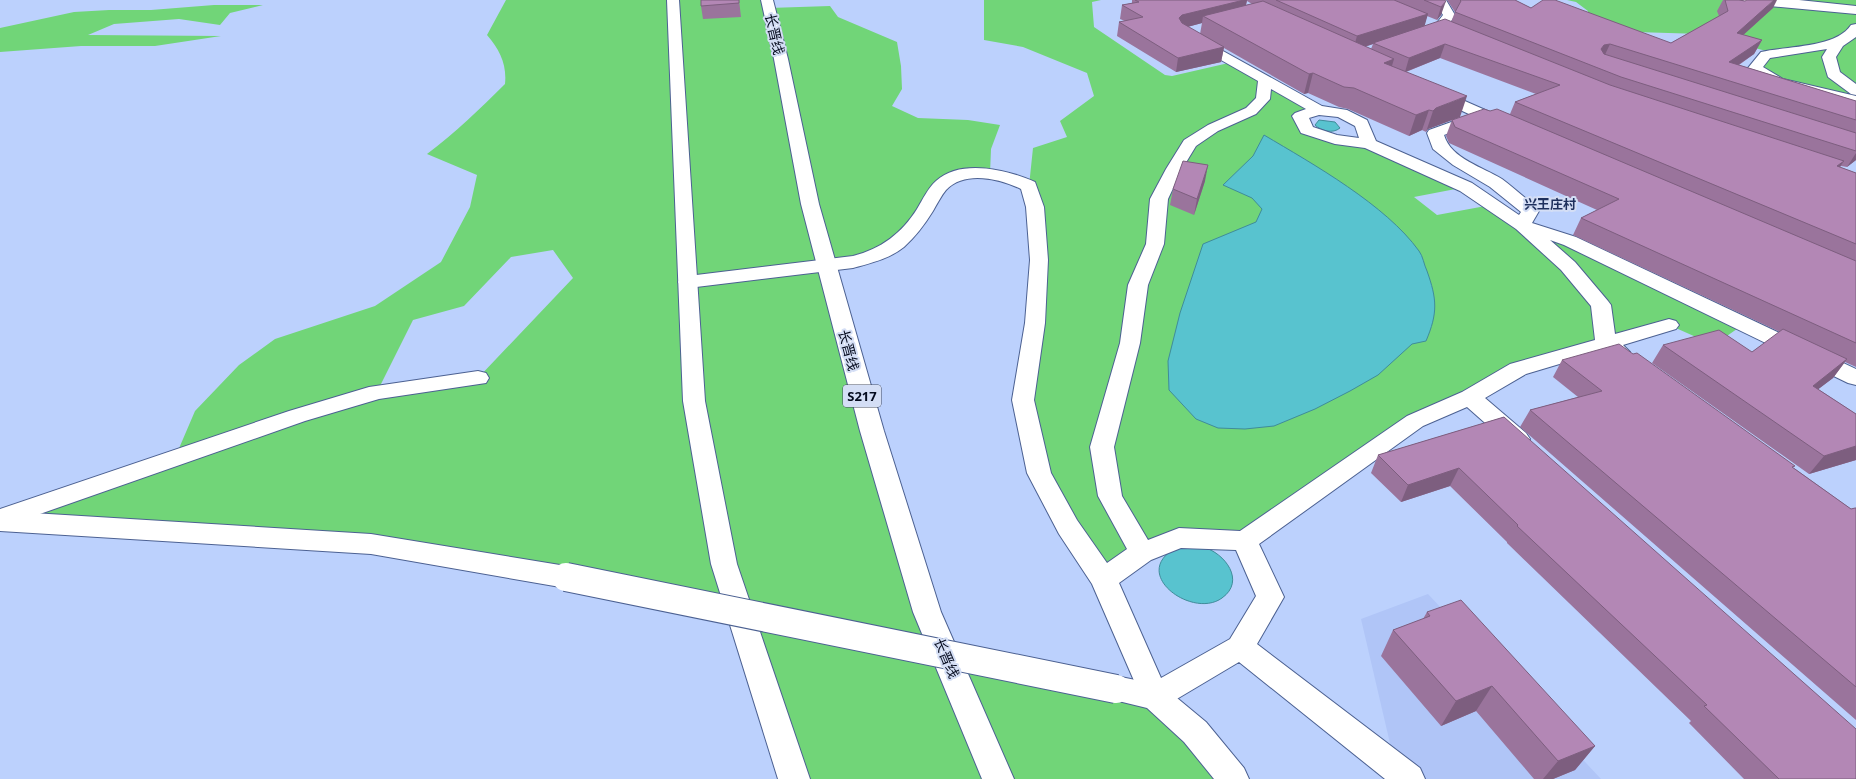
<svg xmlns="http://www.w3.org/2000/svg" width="1856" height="779" font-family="'Open Sans','Noto Sans SC',sans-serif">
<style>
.built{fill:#b0c5f7}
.green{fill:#71d578;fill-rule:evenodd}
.water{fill:#58c3cf;stroke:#3f8c9a}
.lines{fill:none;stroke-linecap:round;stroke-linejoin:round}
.minor-casing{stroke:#4c6192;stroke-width:2}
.major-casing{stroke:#4c6192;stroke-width:2}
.minor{fill:#fff;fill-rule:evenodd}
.major{fill:#fff;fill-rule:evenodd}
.major-bridge-casing{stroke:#4c6192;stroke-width:30;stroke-linecap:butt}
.major-bridge{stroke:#fff;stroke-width:28}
.wall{fill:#9a749c;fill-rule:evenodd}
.shaded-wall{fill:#7d5e7f}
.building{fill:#b387b5;stroke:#7d5e7f}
.labels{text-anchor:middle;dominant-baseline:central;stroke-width:4;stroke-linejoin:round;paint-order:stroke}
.far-quarter-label{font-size:13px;font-weight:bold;fill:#1e305d;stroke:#d4def5}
.shield{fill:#d4def5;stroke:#434a5e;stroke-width:1}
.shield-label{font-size:13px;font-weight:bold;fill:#050b1e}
.street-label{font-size:14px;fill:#050b1e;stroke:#d4def5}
</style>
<rect width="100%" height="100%" fill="#bcd1fd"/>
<!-- built -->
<path class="built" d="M 1428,594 L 1601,779 L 1409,779 L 1396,769 L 1361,619 Z"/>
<!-- green -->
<path class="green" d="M 506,0 L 767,0 L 769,8 L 830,6 L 838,17 L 897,42 L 901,66 L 902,89 L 892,106 L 918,118 L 968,120 L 1000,125 L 991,149 L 990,174 L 944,183 L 899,241 L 828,271 L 947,658 L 1155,697 L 1233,779 L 794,779 L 740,612 L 371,544 L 0,519 L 174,460 L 195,411 L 239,365 L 275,339 L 375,306 L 441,262 L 470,207 L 477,175 L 427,154 C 455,133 480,109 505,84 C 507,65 500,50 487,35 ZM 553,250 L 573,278 L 478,378 L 377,392 L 413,320 L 464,306 L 511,257 Z
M 984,0 L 1101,0 L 1092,2 L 1094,27 L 1165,75 L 1172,76 L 1233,62 L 1318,110 L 1300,116 L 1307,130 L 1369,144 L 1466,187 L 1414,197 L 1437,215 L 1491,205 L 1744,324 L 1714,345 L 1669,325 L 1518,369 L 1415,421 L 1245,541 L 1179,538 L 1104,580 L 1068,527 L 1023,400 L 1035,323 L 1029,186 L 1033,148 L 1067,137 L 1060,121 L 1094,96 L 1087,73 L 1023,47 L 984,40 Z
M 1567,0 L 1856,0 L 1856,100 L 1778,82 L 1755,68 L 1774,53 L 1701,34 L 1636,32 L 1586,23 L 1588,11 L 1576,2 Z
M 214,5 L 263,5 L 230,13 L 220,25 L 179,19 L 114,24 L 88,35 L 221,36 L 155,46 L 81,46 L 0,52 L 0,28 L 74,12 L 109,10 L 151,10 Z"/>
<!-- water -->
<path class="water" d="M 1319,120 L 1335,122 L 1340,128 C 1333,134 1321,131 1315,125 Z
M 1264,135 C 1313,164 1386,205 1419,251 C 1423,256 1424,265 1427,271 C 1437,299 1438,313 1426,341 L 1412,344 L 1378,375 L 1350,391 L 1315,409 L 1274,426 L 1245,429 L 1218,428 L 1196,419 L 1169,390 L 1168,361 L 1180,313 L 1203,244 L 1256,222 L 1262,209 L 1252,198 L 1223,185 L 1253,156 Z
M 1178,547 C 1186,547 1195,545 1203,547 C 1225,553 1246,581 1222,598 C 1192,620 1127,572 1178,547 Z"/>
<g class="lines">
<defs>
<path id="minor" d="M 1430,0 L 1446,0 L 1455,15 L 1448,26 L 1463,32 L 1465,35 L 1463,38 C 1455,40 1438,35 1433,28 L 1443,15 L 1437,5 Z
M 1743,0 L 1799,0 L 1856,6 L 1856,14 L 1749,4 L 1745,3 Z
M 1856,24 L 1856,37 L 1843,46 L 1836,57 L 1840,72 L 1856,84 L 1856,95 L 1851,94 L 1828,77 L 1822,57 L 1827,49 L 1770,58 L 1763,67 L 1783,79 L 1856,96 L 1856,104 L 1773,85 L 1750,71 L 1748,68 L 1761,52 C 1787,46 1836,48 1851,25 Z
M 1196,36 L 1322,106 L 1347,110 L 1367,120 L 1376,141 L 1472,183 L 1519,215 L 1521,212 L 1490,187 L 1453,165 L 1433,149 L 1427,133 L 1429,130 L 1471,115 L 1432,97 L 1430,94 L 1432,91 L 1442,91 L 1508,120 L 1511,123 L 1508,126 L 1503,128 L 1483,120 L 1444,135 C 1451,159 1483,167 1502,179 C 1514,188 1525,198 1536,207 L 1539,211 L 1532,223 L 1576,237 L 1856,369 L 1856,385 L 1848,383 L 1564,245 L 1550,240 L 1575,262 L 1608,301 L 1611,305 L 1615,334 L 1669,319 L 1676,321 L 1679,325 L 1676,329 L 1623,345 L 1630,352 L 1626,357 C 1616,359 1612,357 1603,351 L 1526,374 L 1485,398 L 1526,433 L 1530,439 L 1526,445 L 1518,447 L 1510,445 L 1467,407 L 1423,426 L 1259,544 L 1284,597 L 1257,644 L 1420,768 L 1425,779 L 1385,779 L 1239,662 L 1165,706 L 1155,710 L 1145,706 L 1092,584 L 1059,534 L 1027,473 L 1012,400 L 1025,323 L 1030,260 L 1026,207 L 1021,189 C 1000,179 965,170 946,190 C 941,196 937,204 933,211 C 925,224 915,237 904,247 C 889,259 871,263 853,268 L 688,288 L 681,286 L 678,282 L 681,278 L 688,276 L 853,256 C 881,249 902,233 917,209 C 923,199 928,188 936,181 C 961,158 1008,170 1035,182 L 1044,207 L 1048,260 L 1045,323 L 1034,400 L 1051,473 L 1077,520 L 1107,563 L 1127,549 L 1098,496 L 1090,447 L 1120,343 L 1128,285 L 1146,244 L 1150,199 L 1166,169 L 1184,140 L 1208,125 L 1246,108 L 1256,98 L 1258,81 L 1191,43 L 1189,40 L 1191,37 ZM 1271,89 L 1306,109 L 1295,113 L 1292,116 L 1301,133 L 1335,144 L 1365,148 L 1460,191 L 1516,229 L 1561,270 L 1591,306 L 1595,340 L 1510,364 L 1462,392 L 1407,416 L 1240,531 L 1179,528 L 1148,540 L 1122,496 L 1114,447 L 1140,343 L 1148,285 L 1164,244 L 1168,199 L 1182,169 L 1196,146 L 1218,131 L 1256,114 L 1270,99 ZM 1319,115 L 1338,117 L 1355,126 L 1359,138 L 1337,135 L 1313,127 L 1309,118 ZM 1181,548 L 1236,550 L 1256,596 L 1230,639 L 1161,678 L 1119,583 L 1151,560 Z
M 478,371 L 486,373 L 489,378 L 486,383 L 379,399 L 305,421 L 0,528 L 0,509 L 289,411 L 369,387 Z"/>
<path id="major" d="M 667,0 L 679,0 L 705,401 L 737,564 L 810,779 L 778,779 L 711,564 L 683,401 Z
M 761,0 L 773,0 L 788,59 L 819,204 L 884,431 L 941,612 L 1014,779 L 982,779 L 913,612 L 860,431 L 801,204 L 774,59 Z
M 0,511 L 371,534 L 566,566 L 575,570 L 579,577 L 575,584 L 566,588 L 371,554 L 0,531 Z
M 1116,676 L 1155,684 L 1165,688 L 1206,722 L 1244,768 L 1249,779 L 1214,779 L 1184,742 L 1147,708 L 1106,698 L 1101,689 L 1106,680 Z"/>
</defs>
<!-- minor casing -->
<use href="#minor" class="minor-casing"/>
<!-- major casing -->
<use href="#major" class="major-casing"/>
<!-- minor -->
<use href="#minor" class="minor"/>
<!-- major -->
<use href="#major" class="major"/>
<defs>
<path id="major-bridge" d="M 566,577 L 1116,689"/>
</defs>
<!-- major-bridge casing -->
<use href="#major-bridge" class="major-bridge-casing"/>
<!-- major-bridge -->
<use href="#major-bridge" class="major-bridge"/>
</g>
<!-- wall -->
<path class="wall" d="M 739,0 L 741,17 L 703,19 L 701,6 Z
M 1132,0 L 1444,0 L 1441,15 L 1437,20 L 1427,16 L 1424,26 L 1451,22 L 1455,12 L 1447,0 L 1515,0 L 1531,8 L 1671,43 L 1719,16 L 1717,11 L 1723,0 L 1739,0 L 1773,8 L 1743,35 L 1762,40 L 1754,54 L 1739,65 L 1856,101 L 1856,160 L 1847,167 L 1841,166 L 1840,167 L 1856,173 L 1856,367 L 1845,362 L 1833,378 L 1818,389 L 1856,414 L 1856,460 L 1809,474 L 1652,363 L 1663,345 L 1752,352 L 1780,332 L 1573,235 L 1581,218 L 1597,210 L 1449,143 L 1446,136 L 1452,120 L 1490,111 L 1510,114 L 1515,102 L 1536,94 L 1440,58 L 1406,72 L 1460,117 L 1428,129 L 1426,132 L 1422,130 L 1409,136 L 1348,109 L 1339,107 L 1308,93 L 1304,94 L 1224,48 L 1221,62 L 1176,72 L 1117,36 L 1119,22 L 1125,21 L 1120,19 L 1122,5 L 1132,3 ZM 1247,1 L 1252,4 L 1246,5 ZM 1202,23 L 1200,34 L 1187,27 ZM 1373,44 L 1371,49 L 1365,47 Z
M 1205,181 L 1194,215 L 1170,205 L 1173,189 Z
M 1562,360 L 1794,468 L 1851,509 L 1856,508 L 1856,720 L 1520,427 L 1530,410 L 1578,397 L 1553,377 Z
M 1504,417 L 1856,779 L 1744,779 L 1689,723 L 1691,721 L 1507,543 L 1507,542 L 1450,486 L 1401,502 L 1371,473 L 1378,455 Z
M 1427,612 L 1595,746 L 1575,770 L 1553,779 L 1534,779 L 1476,711 L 1441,726 L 1381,656 L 1393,630 L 1423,619 Z"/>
<!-- shaded-wall -->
<path class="shaded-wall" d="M 1244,0 L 1247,0 L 1244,13 L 1203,16 L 1202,23 L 1180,29 L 1179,18 L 1182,15 Z
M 1774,0 L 1777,0 L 1773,8 L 1730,47 L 1737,33 Z
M 1446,1 L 1441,15 L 1437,20 L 1441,7 Z
M 1428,14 L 1424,28 L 1373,43 L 1373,44 L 1353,50 L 1357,36 Z
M 1762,40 L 1754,54 L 1722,76 L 1729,62 Z
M 1445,44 L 1440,58 L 1405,72 L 1409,58 Z
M 1610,44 L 1603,59 L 1601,49 L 1604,45 Z
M 1224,47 L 1221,62 L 1176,72 L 1178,58 Z
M 1394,59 L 1388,79 L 1384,63 Z
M 1313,73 L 1308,93 L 1304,94 L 1309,74 Z
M 1467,96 L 1460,117 L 1428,129 L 1426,132 L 1433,111 L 1436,108 Z
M 1429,110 L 1422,130 L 1409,136 L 1416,115 Z
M 1856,153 L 1856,160 L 1847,167 Z
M 1844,161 L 1833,177 L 1837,166 Z
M 1208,165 L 1205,181 L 1194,215 L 1197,199 Z
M 1847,359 L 1833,378 L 1799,404 L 1813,386 Z
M 1856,446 L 1856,460 L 1809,474 L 1824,456 Z
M 1459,468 L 1450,486 L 1401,502 L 1408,485 Z
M 1492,686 L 1476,711 L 1441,726 L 1456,701 Z
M 1595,746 L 1575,770 L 1553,779 L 1543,779 L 1558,761 Z"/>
<!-- building -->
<path class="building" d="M 701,0 L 739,0 L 739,3 L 701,6 Z
M 1135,0 L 1244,0 L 1182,15 L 1179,18 L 1182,23 L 1224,47 L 1178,58 L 1119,22 L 1143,17 L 1122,5 L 1139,2 Z
M 1276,0 L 1394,0 L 1428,14 L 1357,36 Z
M 1424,0 L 1444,0 L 1446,1 L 1441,7 Z
M 1460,0 L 1515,0 L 1531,8 L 1543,0 L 1555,0 L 1671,43 L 1728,11 L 1725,0 L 1739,0 L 1745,1 L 1747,0 L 1774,0 L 1737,33 L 1762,40 L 1729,62 L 1856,101 L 1856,120 L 1610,44 L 1604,45 L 1601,49 L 1604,54 L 1856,133 L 1856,151 L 1621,77 L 1455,12 L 1461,1 Z
M 1263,1 L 1394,59 L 1384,63 L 1467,96 L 1436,108 L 1433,111 L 1429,110 L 1416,115 L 1354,88 L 1344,87 L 1313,73 L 1309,74 L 1203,16 Z
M 1445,19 L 1610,85 L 1844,161 L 1837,166 L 1856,173 L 1856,244 L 1515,102 L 1560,85 L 1445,44 L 1409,58 L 1373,43 Z
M 1484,109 L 1490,111 L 1497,109 L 1856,261 L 1856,343 L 1581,218 L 1619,199 L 1455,127 L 1452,120 Z
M 1183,161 L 1208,165 L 1197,199 L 1173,189 Z
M 1783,329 L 1847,359 L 1813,386 L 1856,414 L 1856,446 L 1824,456 L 1663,345 L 1719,330 L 1752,352 Z
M 1619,344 L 1633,354 L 1637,353 L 1795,466 L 1792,467 L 1851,509 L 1855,508 L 1856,508 L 1856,687 L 1530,410 L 1602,391 L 1562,360 Z
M 1504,417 L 1856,729 L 1856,779 L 1779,779 L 1704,706 L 1707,705 L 1517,526 L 1518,525 L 1459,468 L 1408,485 L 1378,455 Z
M 1461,600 L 1595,746 L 1558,761 L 1492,686 L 1456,701 L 1393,630 L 1430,616 L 1427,612 Z"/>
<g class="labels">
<!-- far-quarter labels -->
<g class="far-quarter-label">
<text x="1550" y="204">兴王庄村</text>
</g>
<!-- shield labels -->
<rect class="shield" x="843" y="385" width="38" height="22" rx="3"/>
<g class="shield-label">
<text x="862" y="396">S217</text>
</g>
<!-- street labels -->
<g class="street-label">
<text transform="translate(775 34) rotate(77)">长晋线</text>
<text transform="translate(849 350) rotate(75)">长晋线</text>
<text transform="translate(947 658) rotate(67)">长晋线</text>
</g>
</g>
</svg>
